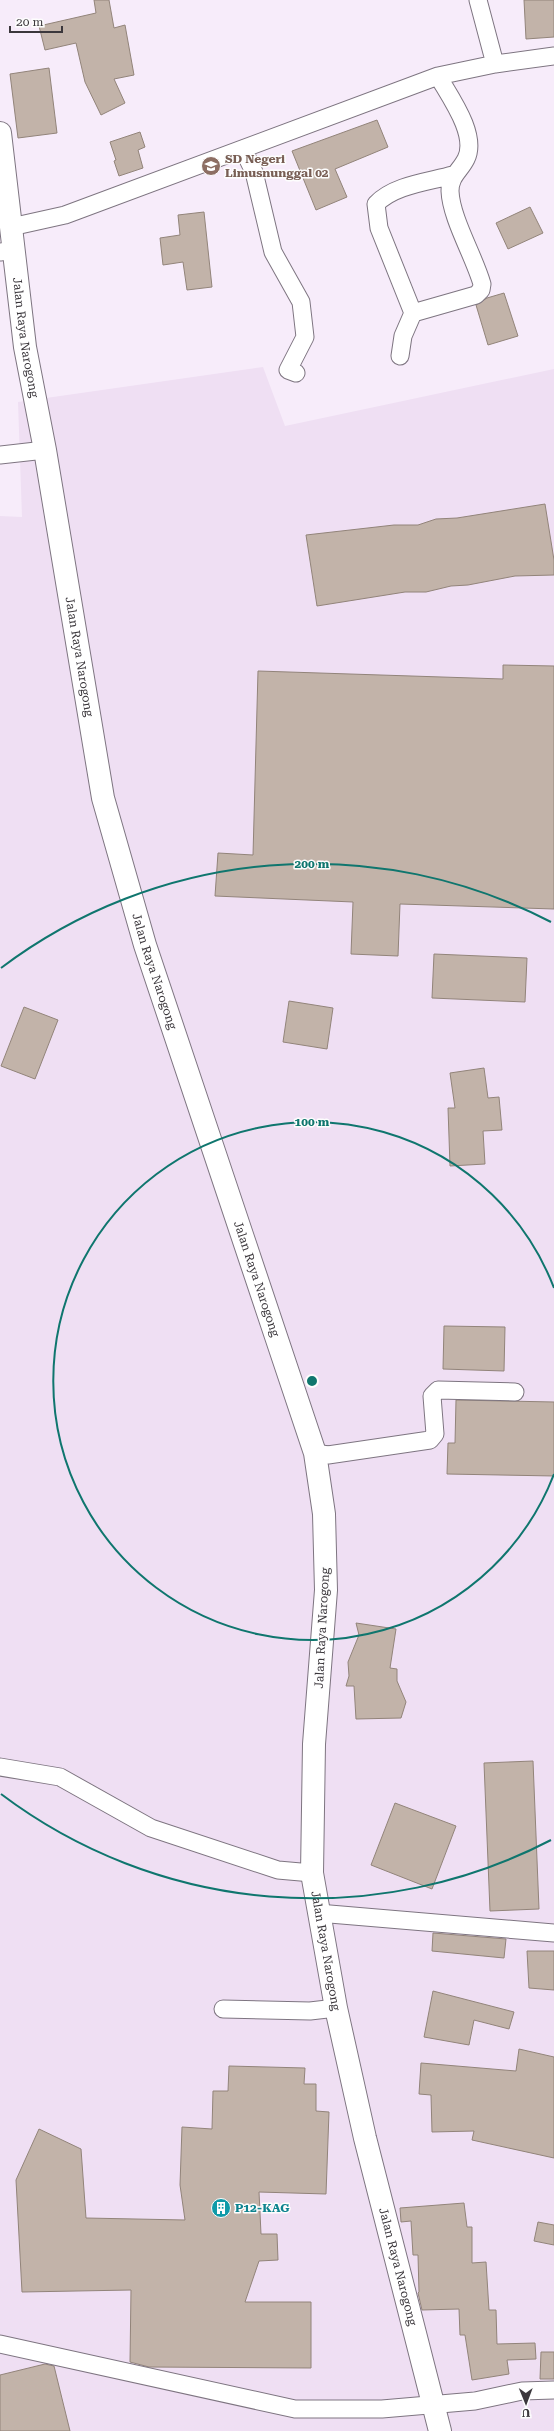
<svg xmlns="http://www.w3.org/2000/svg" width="554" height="2431" font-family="'Roboto Serif',serif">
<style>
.built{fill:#efdff3}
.building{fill:#c2b3a9;stroke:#92847a}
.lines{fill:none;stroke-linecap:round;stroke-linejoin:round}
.street-casing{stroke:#7e7581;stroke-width:19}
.primary-casing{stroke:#7e7581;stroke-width:24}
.street{stroke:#fff;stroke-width:17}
.primary{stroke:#fff;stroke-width:22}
.ring{fill:none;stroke:#0f766e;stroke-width:2}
.labels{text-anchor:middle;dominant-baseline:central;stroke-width:3;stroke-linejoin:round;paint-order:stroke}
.education-label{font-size:12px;font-weight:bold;fill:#785e54;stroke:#fdfdfd;text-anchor:start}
.street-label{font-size:12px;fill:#3b373c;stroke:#fdfdfd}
.culture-label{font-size:12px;font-weight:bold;fill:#0d838f;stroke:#fdfdfd;text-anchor:start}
.centre{fill:#0f766e;stroke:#fdfdfd;stroke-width:2}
.ring-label{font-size:12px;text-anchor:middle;font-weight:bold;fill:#0f766e;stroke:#fdfdfd;stroke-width:3;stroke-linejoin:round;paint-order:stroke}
</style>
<rect width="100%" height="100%" fill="#f7ecfa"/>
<!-- built -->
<path class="built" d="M 263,367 L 285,426 L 554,369 L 554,2431 L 0,2431 L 0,516 L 22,517 L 18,402 Z"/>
<!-- building -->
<path class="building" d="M 94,0 L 109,0 L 114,28 L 125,25 L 134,75 L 114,79 L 125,103 L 101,115 L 85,82 L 76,43 L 45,50 L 39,26 L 96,13 Z
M 524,0 L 554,0 L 554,37 L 526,39 Z
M 49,68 L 57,133 L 18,138 L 10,74 Z
M 377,120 L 388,147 L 335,169 L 347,197 L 316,210 L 292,151 Z
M 140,132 L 145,147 L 138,150 L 143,168 L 119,176 L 114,161 L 116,160 L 110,142 Z
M 530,207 L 543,233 L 508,249 L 496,223 Z
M 204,212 L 212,287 L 187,290 L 183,262 L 163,265 L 160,238 L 180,235 L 178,215 Z
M 504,293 L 518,336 L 488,345 L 476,305 L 487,298 Z
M 545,504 L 554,560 L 554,575 L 515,576 L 468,585 L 451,586 L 426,592 L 405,592 L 317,606 L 306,535 L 394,525 L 418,525 L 436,519 L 457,518 Z
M 503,665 L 554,666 L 554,909 L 400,904 L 398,956 L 351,954 L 353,902 L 215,896 L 218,853 L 253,855 L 258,671 L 503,679 Z
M 434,954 L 527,958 L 525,1002 L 432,998 Z
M 289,1001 L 333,1008 L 327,1049 L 283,1042 Z
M 24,1007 L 58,1020 L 35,1079 L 1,1066 Z
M 484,1068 L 488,1098 L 499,1097 L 502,1130 L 483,1131 L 485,1164 L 450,1166 L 448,1108 L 455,1108 L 450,1073 Z
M 444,1326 L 505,1327 L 504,1371 L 443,1369 Z
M 456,1400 L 554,1402 L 554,1476 L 447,1474 L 448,1443 L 455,1443 Z
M 356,1623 L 396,1629 L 390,1668 L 397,1669 L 397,1681 L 406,1702 L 401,1718 L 356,1719 L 354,1686 L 346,1686 L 349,1676 L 348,1662 L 359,1635 Z
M 533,1761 L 539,1909 L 490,1911 L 484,1763 Z
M 395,1803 L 456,1826 L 432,1889 L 371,1865 Z
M 433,1933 L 506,1939 L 504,1958 L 432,1951 Z
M 527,1951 L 554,1951 L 554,1990 L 529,1988 Z
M 433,1991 L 514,2012 L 509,2029 L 474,2020 L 469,2045 L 424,2037 Z
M 519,2049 L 554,2057 L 554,2158 L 472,2140 L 474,2131 L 432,2132 L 431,2095 L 419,2094 L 421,2063 L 516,2071 Z
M 229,2066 L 305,2068 L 304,2084 L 316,2084 L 316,2111 L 329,2112 L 326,2194 L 259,2192 L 261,2234 L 277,2234 L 278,2260 L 259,2261 L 245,2302 L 311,2302 L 311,2368 L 149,2367 L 130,2362 L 131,2290 L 22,2292 L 16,2180 L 39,2129 L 81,2149 L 86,2218 L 185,2220 L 180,2185 L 182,2127 L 212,2129 L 213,2091 L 228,2091 Z
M 464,2203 L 467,2227 L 472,2227 L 472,2263 L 486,2262 L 489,2310 L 496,2310 L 497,2344 L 535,2343 L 536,2359 L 507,2360 L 509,2374 L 472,2380 L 465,2335 L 460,2335 L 459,2309 L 422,2310 L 418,2293 L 419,2292 L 418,2255 L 413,2255 L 411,2221 L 401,2222 L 400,2208 Z
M 538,2222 L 554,2225 L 554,2245 L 534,2241 Z
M 541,2352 L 554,2352 L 554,2379 L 540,2379 Z
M 45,2364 L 54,2366 L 70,2431 L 0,2431 L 0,2375 Z"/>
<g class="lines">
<defs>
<path id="street" d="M 478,0 L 495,64
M 243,149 L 254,172 L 273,252 L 301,302 L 305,337 L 288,370 L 296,373
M 11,227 L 65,215 L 438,76 L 495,64 L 554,56
M 0,252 L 14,250
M 413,313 L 379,228 L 376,204 C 394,185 428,182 453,175
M 400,356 L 403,336 L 413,313 L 476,295 L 481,290 L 482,284 C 474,256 451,218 450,191 C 450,176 460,171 466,159 C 478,135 450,97 438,76
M 0,455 L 45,450
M 315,1453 L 328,1455 L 430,1440 L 435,1434 L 432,1396 L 438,1390 L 515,1392
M 0,1767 L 60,1777 L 151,1828 L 278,1870 L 312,1873
M 318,1913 L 554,1933
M 223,2009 L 310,2011 L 336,2008
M 0,2344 L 295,2409 L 382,2409 L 475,2401 L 522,2391 L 554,2390"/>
<g id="primary">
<path id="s1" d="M 0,133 L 25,347 L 45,450 L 103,798 L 145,945 L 315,1453 L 324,1514 L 326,1590 L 314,1744 L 312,1873 L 336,2008 L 365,2138 L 440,2431"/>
</g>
</defs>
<!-- street casing -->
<use href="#street" class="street-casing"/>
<!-- primary casing -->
<use href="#primary" class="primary-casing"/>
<!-- street -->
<use href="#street" class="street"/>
<!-- primary -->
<use href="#primary" class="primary"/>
</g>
<!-- distance rings -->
<g class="ring">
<path d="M554 1474A259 259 0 1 1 554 1288"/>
<path d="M551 1840A517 517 0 0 1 1 1794M1 968A517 517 0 0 1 551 922"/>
</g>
<!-- icons -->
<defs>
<symbol id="school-disc" viewBox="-11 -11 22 22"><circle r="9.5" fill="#8d6e63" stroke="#fdfdfd"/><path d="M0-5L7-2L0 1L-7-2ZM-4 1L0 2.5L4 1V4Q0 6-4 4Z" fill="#fff"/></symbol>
<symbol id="building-disc" viewBox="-11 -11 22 22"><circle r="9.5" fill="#0f9aa8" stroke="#fdfdfd"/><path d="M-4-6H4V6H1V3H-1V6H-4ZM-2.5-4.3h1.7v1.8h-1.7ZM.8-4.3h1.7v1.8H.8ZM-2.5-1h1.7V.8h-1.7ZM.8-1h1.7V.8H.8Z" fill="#fff"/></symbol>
</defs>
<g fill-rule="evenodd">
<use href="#school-disc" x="200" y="155" width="22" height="22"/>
<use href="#building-disc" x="210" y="2197" width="22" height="22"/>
</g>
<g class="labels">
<!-- education labels -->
<g class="education-label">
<text x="225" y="159">SD Negeri<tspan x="225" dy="14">Limusnunggal 02</tspan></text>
</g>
<!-- street labels -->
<g class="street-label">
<text stroke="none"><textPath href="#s1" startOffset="206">Jalan Raya Narogong</textPath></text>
<text stroke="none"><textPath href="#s1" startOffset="530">Jalan Raya Narogong</textPath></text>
<text stroke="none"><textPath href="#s1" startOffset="854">Jalan Raya Narogong</textPath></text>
<text stroke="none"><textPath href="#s1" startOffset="1178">Jalan Raya Narogong</textPath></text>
<text transform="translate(322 1628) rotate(-87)">Jalan Raya Narogong</text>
<text stroke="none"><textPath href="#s1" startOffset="1862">Jalan Raya Narogong</textPath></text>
<text stroke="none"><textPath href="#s1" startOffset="2186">Jalan Raya Narogong</textPath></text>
</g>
<!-- culture labels -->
<g class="culture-label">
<text x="235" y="2208">P12-KAG</text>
</g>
</g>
<circle cx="312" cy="1381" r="6" class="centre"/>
<g class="ring-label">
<text x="312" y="868">200 m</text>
<text x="312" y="1126">100 m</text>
</g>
<!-- north arrow -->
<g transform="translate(526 2403) rotate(179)" stroke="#fdfdfd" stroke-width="3" paint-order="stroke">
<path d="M0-3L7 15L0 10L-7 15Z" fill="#3b373c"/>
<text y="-6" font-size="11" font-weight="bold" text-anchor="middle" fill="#3b373c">U</text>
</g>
<!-- scale -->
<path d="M10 26v6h52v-6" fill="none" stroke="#3b373c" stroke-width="2"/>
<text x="16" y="26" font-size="12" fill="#3b373c" stroke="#fdfdfd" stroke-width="3" paint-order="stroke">20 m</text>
</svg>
